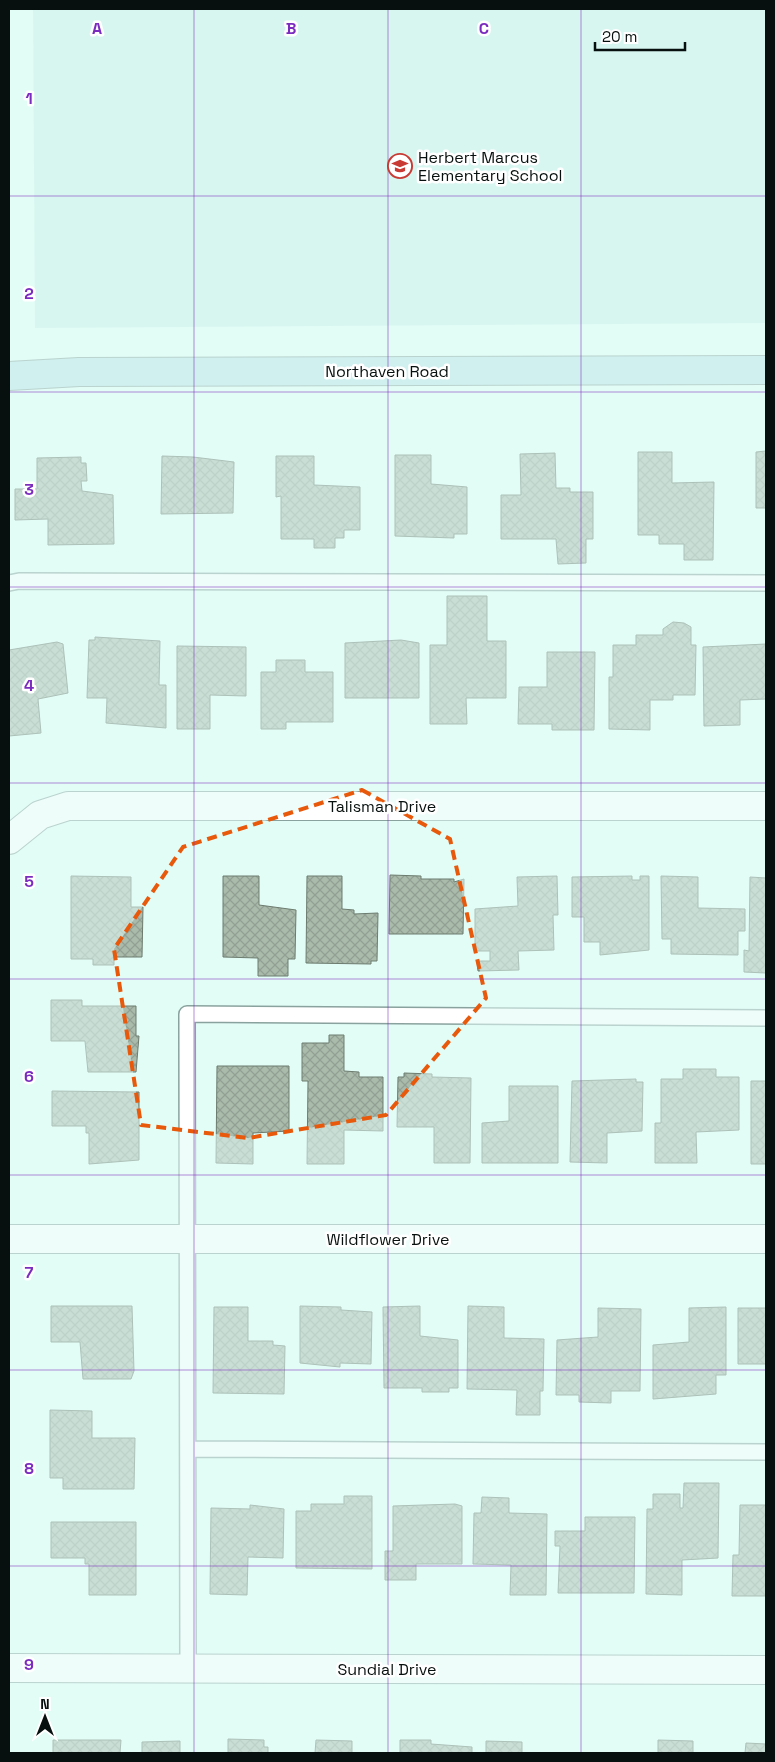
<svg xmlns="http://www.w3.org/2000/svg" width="775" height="1762" font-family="'Space Grotesk',sans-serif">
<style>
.built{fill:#cdefe8}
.building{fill:url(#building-cross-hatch);stroke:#6c7c6f}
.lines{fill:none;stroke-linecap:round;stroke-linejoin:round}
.lane-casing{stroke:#8aa29d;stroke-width:18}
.street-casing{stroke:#8aa29d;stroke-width:30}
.secondary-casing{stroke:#8aa29d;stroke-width:30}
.lane{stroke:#fff;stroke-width:15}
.street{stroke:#fff;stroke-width:28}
.secondary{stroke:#b9e2e7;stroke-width:28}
.marked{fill:none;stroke:#e8590c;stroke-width:4;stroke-dasharray:10 6;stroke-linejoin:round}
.grid{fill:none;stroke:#7b2cbf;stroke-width:1;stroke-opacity:0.55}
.labels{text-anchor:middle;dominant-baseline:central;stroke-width:5;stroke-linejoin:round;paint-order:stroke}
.poi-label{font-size:16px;fill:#07100e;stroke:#fff;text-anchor:start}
.street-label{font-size:16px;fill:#07100e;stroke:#fff}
.grid-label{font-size:16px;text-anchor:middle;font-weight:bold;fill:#7b2cbf;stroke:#fff;stroke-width:5;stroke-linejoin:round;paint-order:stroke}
</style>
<defs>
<pattern id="building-cross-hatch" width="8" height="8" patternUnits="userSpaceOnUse" patternTransform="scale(1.25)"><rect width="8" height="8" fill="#aabbac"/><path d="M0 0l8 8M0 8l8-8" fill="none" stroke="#91a093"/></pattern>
</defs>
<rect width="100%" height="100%" fill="#e2fcf6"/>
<!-- built -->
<path class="built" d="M 33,9 L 766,9 L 766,323 L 35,328 Z"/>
<!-- building -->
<path class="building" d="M 766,451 L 766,508 L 756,508 L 756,452 Z
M 638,452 L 672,452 L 672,483 L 714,482 L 713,560 L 684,560 L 684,544 L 659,544 L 659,535 L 638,535 Z
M 555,453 L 556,488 L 570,488 L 570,492 L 593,492 L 593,539 L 586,539 L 586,563 L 558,564 L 556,539 L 501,539 L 501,495 L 521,495 L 520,454 Z
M 395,455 L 431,455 L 431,484 L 467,487 L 467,534 L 454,534 L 454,538 L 395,536 Z
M 162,456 L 193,457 L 234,462 L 233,513 L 161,514 Z
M 276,456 L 314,456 L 314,485 L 360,487 L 360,530 L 344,530 L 344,538 L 335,538 L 335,548 L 314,548 L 314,539 L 281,539 L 281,496 L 276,497 Z
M 81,457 L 81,463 L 86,463 L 87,481 L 81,481 L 82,491 L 113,495 L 114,544 L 48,545 L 48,519 L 15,520 L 15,489 L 37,489 L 37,458 Z
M 447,596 L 487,596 L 487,641 L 506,641 L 506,698 L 466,698 L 467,724 L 430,724 L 430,645 L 447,645 Z
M 673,622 L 684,623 L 691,627 L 691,645 L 696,645 L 695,695 L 673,695 L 673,700 L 650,700 L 650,730 L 609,729 L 609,677 L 613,677 L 613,645 L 636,645 L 636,635 L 663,635 L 663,629 Z
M 95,637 L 160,641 L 159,685 L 166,685 L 166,728 L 106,723 L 107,698 L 87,698 L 89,640 L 95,640 Z
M 401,640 L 419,643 L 419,698 L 345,698 L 345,643 Z
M 57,642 L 63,644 L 68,693 L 38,699 L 41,733 L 9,736 L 9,650 Z
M 766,644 L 766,699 L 740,700 L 740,725 L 704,726 L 703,647 Z
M 177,646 L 246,647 L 246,696 L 210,695 L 210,729 L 177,729 Z
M 547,652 L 595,652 L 594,730 L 552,730 L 552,724 L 518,724 L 519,687 L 547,687 Z
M 276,660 L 305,660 L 305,672 L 333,672 L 333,722 L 286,722 L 286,729 L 261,729 L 261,672 L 276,672 Z
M 390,875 L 421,876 L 421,879 L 454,879 L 454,882 L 464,879 L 463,934 L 389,934 Z
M 71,876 L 131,877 L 131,907 L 143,907 L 142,957 L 114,957 L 114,965 L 93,965 L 93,959 L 71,959 Z
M 223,876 L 259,876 L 259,905 L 296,910 L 295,959 L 288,959 L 288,976 L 258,976 L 258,958 L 223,957 Z
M 307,876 L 342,876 L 342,909 L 354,910 L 354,914 L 378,913 L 377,961 L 371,961 L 371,964 L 306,963 Z
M 557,876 L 558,915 L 553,915 L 554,950 L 518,951 L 519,970 L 478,971 L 477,961 L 490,961 L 490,951 L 475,951 L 475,909 L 518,906 L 517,877 Z
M 632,876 L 632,880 L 640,880 L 640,876 L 649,876 L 649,950 L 600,955 L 600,942 L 584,942 L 584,917 L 572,917 L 572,877 Z
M 661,876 L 698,877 L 698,908 L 745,909 L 745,931 L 738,931 L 738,955 L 671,954 L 671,939 L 662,939 Z
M 750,877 L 766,878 L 766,973 L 744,972 L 744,950 L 749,951 Z
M 51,1000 L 82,1000 L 82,1006 L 136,1006 L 136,1036 L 139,1036 L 136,1072 L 88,1072 L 85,1041 L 51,1041 Z
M 329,1035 L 344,1035 L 344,1071 L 359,1072 L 359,1077 L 383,1077 L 383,1131 L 344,1130 L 344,1164 L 307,1164 L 308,1081 L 302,1081 L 302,1043 L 329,1043 Z
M 217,1066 L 289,1066 L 289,1131 L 253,1133 L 253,1164 L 216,1163 Z
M 683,1069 L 716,1069 L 716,1077 L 739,1077 L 739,1130 L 696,1132 L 697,1163 L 655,1163 L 655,1123 L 661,1123 L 661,1079 L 683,1079 Z
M 404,1073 L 432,1074 L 432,1077 L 471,1078 L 470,1163 L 434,1163 L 434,1127 L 397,1127 L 398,1077 L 404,1077 Z
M 636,1079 L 636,1082 L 643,1082 L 642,1131 L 607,1133 L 607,1163 L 570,1162 L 572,1081 Z
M 751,1081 L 766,1081 L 766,1164 L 751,1164 Z
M 509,1086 L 558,1086 L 558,1163 L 482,1163 L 482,1123 L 509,1121 Z
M 52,1091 L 139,1092 L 139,1160 L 89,1164 L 89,1133 L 86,1133 L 86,1126 L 52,1126 Z
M 51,1306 L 132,1306 L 134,1371 L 131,1379 L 83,1379 L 80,1342 L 51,1342 Z
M 300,1306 L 341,1307 L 341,1310 L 372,1312 L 371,1364 L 340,1363 L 340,1367 L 300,1363 Z
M 420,1306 L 420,1336 L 458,1340 L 458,1388 L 449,1388 L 449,1392 L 422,1392 L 422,1388 L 384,1388 L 383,1307 Z
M 468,1306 L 504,1307 L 504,1338 L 544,1339 L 543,1391 L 540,1391 L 540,1415 L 516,1415 L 517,1390 L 467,1389 Z
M 214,1307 L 248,1307 L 248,1341 L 273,1341 L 273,1345 L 285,1346 L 284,1394 L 213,1393 Z
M 726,1307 L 726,1375 L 716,1375 L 716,1394 L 653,1399 L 653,1345 L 689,1342 L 689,1308 Z
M 598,1308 L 641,1309 L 640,1391 L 611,1391 L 611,1403 L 579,1402 L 579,1395 L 556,1395 L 557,1340 L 598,1337 Z
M 738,1308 L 766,1308 L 766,1364 L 738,1364 Z
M 50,1410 L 92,1411 L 92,1438 L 135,1438 L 134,1489 L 63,1489 L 63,1478 L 50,1478 Z
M 684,1483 L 719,1483 L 718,1558 L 682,1560 L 682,1595 L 646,1594 L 647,1509 L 653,1509 L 653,1494 L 680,1494 L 680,1508 L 683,1508 Z
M 344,1496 L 372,1496 L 372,1569 L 296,1568 L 296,1511 L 311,1511 L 311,1504 L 344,1504 Z
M 482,1497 L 509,1498 L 509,1513 L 547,1514 L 546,1595 L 510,1595 L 511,1565 L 473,1564 L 474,1513 L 481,1513 Z
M 455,1504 L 462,1506 L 462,1564 L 416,1564 L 416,1580 L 385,1580 L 385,1551 L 393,1551 L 393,1506 Z
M 250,1505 L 284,1509 L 283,1558 L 248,1557 L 247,1595 L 210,1594 L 211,1508 L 250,1509 Z
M 740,1505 L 766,1505 L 766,1596 L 732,1596 L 733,1555 L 739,1555 Z
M 585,1517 L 635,1517 L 634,1593 L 558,1593 L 560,1546 L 555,1546 L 555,1531 L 585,1531 Z
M 51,1522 L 136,1522 L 136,1595 L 89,1595 L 89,1564 L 85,1564 L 85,1558 L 51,1558 Z
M 228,1739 L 264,1740 L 264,1747 L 268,1747 L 268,1753 L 228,1753 Z
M 53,1740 L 121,1740 L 120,1753 L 53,1753 Z
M 316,1740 L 352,1741 L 352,1753 L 315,1753 Z
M 400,1740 L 431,1740 L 431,1744 L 472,1747 L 472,1753 L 400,1753 Z
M 658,1740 L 693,1741 L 693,1753 L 658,1753 Z
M 180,1741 L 180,1753 L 142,1753 L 142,1742 Z
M 486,1741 L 522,1742 L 522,1753 L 486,1753 Z
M 746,1743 L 766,1744 L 766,1753 L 745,1753 Z"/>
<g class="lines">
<defs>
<path id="lane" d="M 9,583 L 19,581 L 766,583
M 188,1449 L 766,1452
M 188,1669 L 187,1014 L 766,1018"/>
<path id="street" d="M 9,840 L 40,815 L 68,806 L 766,806
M 9,1239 L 766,1239
M 9,1668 L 766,1670"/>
<path id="secondary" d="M 9,376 L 79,372 L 766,370"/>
</defs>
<!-- lane casing -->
<use href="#lane" class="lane-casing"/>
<!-- street casing -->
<use href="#street" class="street-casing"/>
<!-- secondary casing -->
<use href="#secondary" class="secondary-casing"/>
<!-- lane -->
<use href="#lane" class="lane"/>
<!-- street -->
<use href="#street" class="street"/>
<!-- secondary -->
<use href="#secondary" class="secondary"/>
</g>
<!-- marked area -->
<path d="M0 0H775V1762H0ZM 362,790 L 450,839 L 486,998 L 386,1115 L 248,1138 L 141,1125 L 114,949 L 183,847 Z" fill="#e2fcf6" fill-opacity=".55" fill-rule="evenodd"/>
<path class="marked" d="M 362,790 L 450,839 L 486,998 L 386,1115 L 248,1138 L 141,1125 L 114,949 L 183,847 Z"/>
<!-- grid -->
<path class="grid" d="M 194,9 L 194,1753M 388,9 L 388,1753M 581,9 L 581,1753M 9,196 L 766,196M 9,392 L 766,392M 9,587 L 766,587M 9,783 L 766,783M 9,979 L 766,979M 9,1175 L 766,1175M 9,1370 L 766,1370M 9,1566 L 766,1566"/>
<!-- icons -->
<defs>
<symbol id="school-ring" viewBox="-11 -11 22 22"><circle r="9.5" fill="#fff" stroke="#c83a33" stroke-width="1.5"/><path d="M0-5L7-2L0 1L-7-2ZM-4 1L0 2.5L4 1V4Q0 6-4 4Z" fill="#c83a33"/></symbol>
</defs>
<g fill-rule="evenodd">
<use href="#school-ring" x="386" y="152" width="28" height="28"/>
</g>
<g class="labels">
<!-- poi labels -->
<g class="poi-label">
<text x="418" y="157">Herbert Marcus<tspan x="418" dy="18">Elementary School</tspan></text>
</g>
<!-- street labels -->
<g class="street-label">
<text x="387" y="371">Northaven Road</text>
<text x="382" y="806">Talisman Drive</text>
<text x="388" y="1239">Wildflower Drive</text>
<text x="387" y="1669">Sundial Drive</text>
</g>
</g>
<g class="grid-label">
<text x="97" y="34">A</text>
<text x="291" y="34">B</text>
<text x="484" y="34">C</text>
<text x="29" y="104">1</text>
<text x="29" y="299">2</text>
<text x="29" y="495">3</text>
<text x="29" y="691">4</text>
<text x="29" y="887">5</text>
<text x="29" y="1082">6</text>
<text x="29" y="1278">7</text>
<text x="29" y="1474">8</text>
<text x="29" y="1670">9</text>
</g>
<!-- border -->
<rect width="775" height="1762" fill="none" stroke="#07100e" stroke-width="20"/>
<!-- north arrow -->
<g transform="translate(45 1717)" stroke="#ffffff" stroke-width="4" paint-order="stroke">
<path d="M0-4L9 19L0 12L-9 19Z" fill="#07100e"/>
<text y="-8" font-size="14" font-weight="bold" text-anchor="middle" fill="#07100e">N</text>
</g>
<!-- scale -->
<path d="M595 42v8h90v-8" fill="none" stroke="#07100e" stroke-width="2.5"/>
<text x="602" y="42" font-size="15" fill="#07100e" stroke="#ffffff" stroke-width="4" paint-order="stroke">20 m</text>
</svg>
